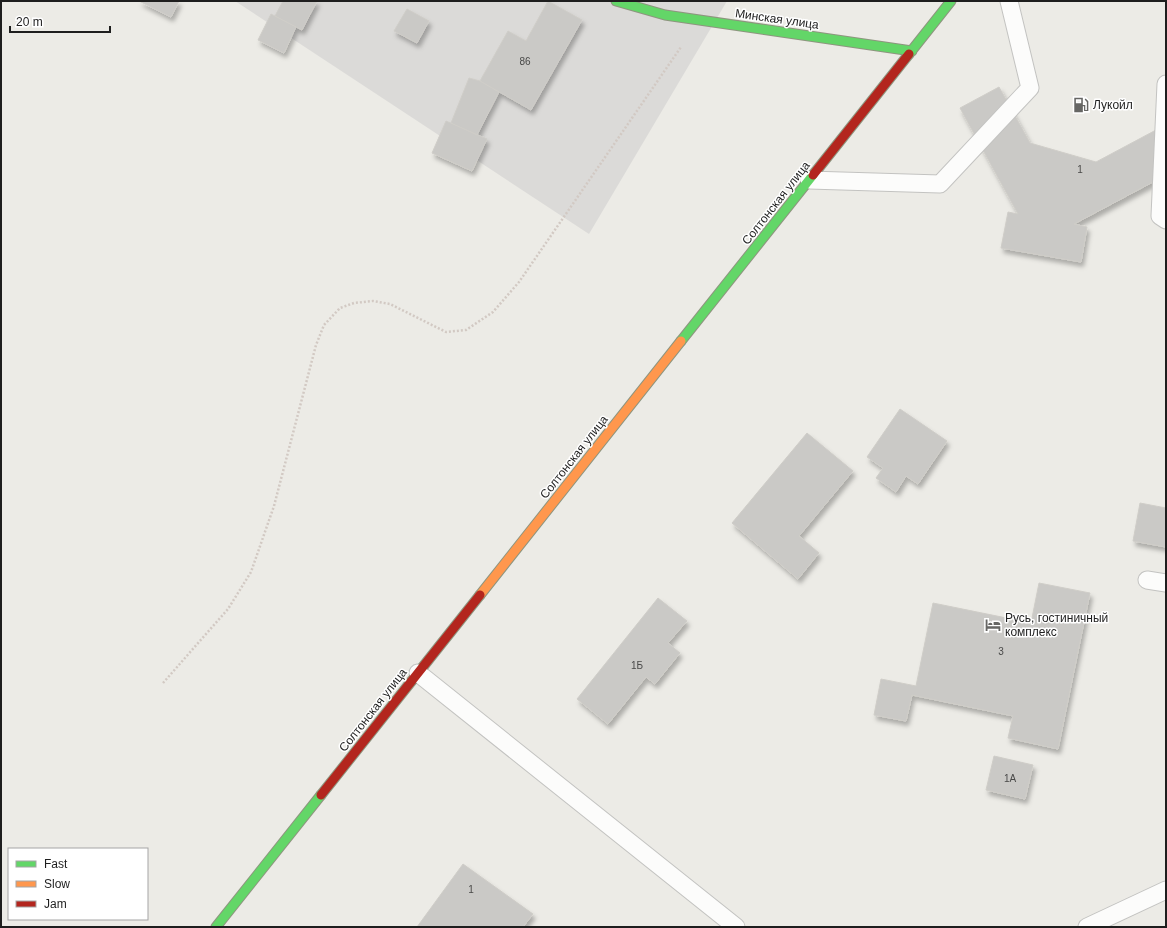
<svg xmlns="http://www.w3.org/2000/svg" width="1167" height="928" font-family="Arial,sans-serif">
<style>
.residential{fill:#dbdad8}
.building{fill:#cac9c6;stroke:#cfcdc8;filter:url(#shadow)}
.lines{fill:none;stroke-linecap:round;stroke-linejoin:round}
.lane-casing{stroke:#c3c3c1;stroke-width:19}
.fast-casing{stroke:#8e957f;stroke-width:11}
.slow-casing{stroke:#8e957f;stroke-width:11}
.jam-casing{stroke:#8e957f;stroke-width:11}
.path{stroke:#d2c9c3;stroke-width:2.5;stroke-dasharray:2 2;stroke-linecap:butt}
.lane{stroke:#fcfcfb;stroke-width:17}
.fast{stroke:#63d668;stroke-width:9}
.slow{stroke:#ff974d;stroke-width:9}
.jam{stroke:#b3261e;stroke-width:9}
.labels{text-anchor:middle;dominant-baseline:central;stroke-width:3;stroke-linejoin:round;paint-order:stroke}
.number-label{font-size:10px;fill:#494948}
.street-label{font-size:12px;fill:#1e1e1e;stroke:#fff}
.poi-label{font-size:12px;fill:#1e1e1e;stroke:#fff;text-anchor:start}
</style>
<defs>
<filter id="shadow"><feDropShadow dx="2.5" dy="4.5" stdDeviation="2" flood-color="#0004"/></filter>
</defs>
<rect width="100%" height="100%" fill="#ecebe6"/>
<!-- residential -->
<path class="residential" d="M 235,1 L 727,1 L 589,234 Z"/>
<!-- building -->
<path class="building" d="M 139,1 L 179,1 L 171,17 Z
M 283,1 L 317,1 L 302,30 L 275,16 Z
M 548,1 L 582,20 L 531,110 L 480,81 L 508,31 L 526,41 Z
M 407,9 L 429,21 L 417,43 L 394,31 Z
M 271,14 L 296,27 L 284,53 L 258,40 Z
M 469,78 L 480,81 L 499,92 L 477,135 L 451,123 Z
M 999,87 L 1030,143 L 1096,162 L 1156,130 L 1166,175 L 1074,224 L 1087,227 L 1081,262 L 1001,248 L 1008,212 L 1018,214 L 960,108 Z
M 446,121 L 487,139 L 472,171 L 432,153 Z
M 900,409 L 947,441 L 918,484 L 906,476 L 896,492 L 876,478 L 883,468 L 867,457 Z
M 807,433 L 853,471 L 799,536 L 819,553 L 798,579 L 732,523 Z
M 1140,503 L 1166,508 L 1166,547 L 1133,541 Z
M 1039,583 L 1090,593 L 1058,749 L 1008,738 L 1013,716 L 912,695 L 906,721 L 874,715 L 881,679 L 916,686 L 933,603 L 1031,623 Z
M 658,598 L 687,621 L 668,643 L 680,653 L 655,684 L 646,677 L 608,724 L 577,699 Z
M 994,756 L 1033,765 L 1025,799 L 986,790 Z
M 463,864 L 533,914 L 523,927 L 417,927 Z"/>
<g class="lines">
<defs>
<path id="lane" d="M 1166,84 L 1160,216 L 1166,220
M 809,180 L 940,184 L 1030,88 L 1009,1
M 1147,580 L 1166,583
M 418,673 L 736,927
M 1087,927 L 1166,890"/>
<path id="fast" d="M 616,1 L 665,15 L 912,51
M 909,54 L 951,1
M 681,341 L 813,175
M 216,927 L 321,795"/>
<path id="slow" d="M 480,595 L 681,341"/>
<path id="jam" d="M 813,175 L 909,54
M 321,795 L 480,595"/>
</defs>
<!-- lane casing -->
<use href="#lane" class="lane-casing"/>
<!-- fast casing -->
<use href="#fast" class="fast-casing"/>
<!-- slow casing -->
<use href="#slow" class="slow-casing"/>
<!-- jam casing -->
<use href="#jam" class="jam-casing"/>
<!-- path -->
<path class="path" d="M 163,683 L 228,609 L 251,572 L 274,506 L 316,345 L 324,325 L 340,308 L 354,303 L 373,301 L 390,304 L 446,332 L 466,330 L 493,312 L 519,282 L 681,47"/>
<!-- lane -->
<use href="#lane" class="lane"/>
<!-- fast -->
<use href="#fast" class="fast"/>
<!-- slow -->
<use href="#slow" class="slow"/>
<!-- jam -->
<use href="#jam" class="jam"/>
</g>
<!-- icons -->
<defs>
<symbol id="fuel-bare" viewBox="-9 -9 18 18"><path d="M-5.5-6h7V0h2V4h1.3V-2.5L3-4.5l.8-.8L6-3V5H2.5V1h-1V6h-7ZM-4.2-4.7v3.2H.2V-4.7Z" fill="#666664" stroke="#fff" stroke-width="2.5" paint-order="stroke"/></symbol>
<symbol id="hotel-bare" viewBox="-9 -9 18 18"><path d="M-6-4.5h1.5V1H6V5H4.5V3h-9V5H-6ZM-4 0a1.8 1.8 0 1 1 3.6 0ZM.5 0V-2.5h3Q6-2.5 6 0Z" fill="#666664" stroke="#fff" stroke-width="2.5" paint-order="stroke"/></symbol>
</defs>
<g fill-rule="evenodd">
<use href="#fuel-bare" x="1070" y="94" width="22" height="22"/>
<use href="#hotel-bare" x="982" y="614" width="22" height="22"/>
</g>
<g class="labels">
<!-- number labels -->
<g class="number-label">
<text x="525" y="61">86</text>
<text x="1080" y="169">1</text>
<text x="1001" y="651">3</text>
<text x="637" y="665">1Б</text>
<text x="1010" y="778">1А</text>
<text x="471" y="889">1</text>
</g>
<!-- street labels -->
<g class="street-label">
<text transform="translate(777 19) rotate(8)">Минская улица</text>
<text transform="translate(776 203) rotate(-52)">Солтонская улица</text>
<text transform="translate(574 457) rotate(-52)">Солтонская улица</text>
<text transform="translate(373 710) rotate(-52)">Солтонская улица</text>
</g>
<!-- poi labels -->
<g class="poi-label">
<text x="1093" y="105">Лукойл</text>
<text x="1005" y="618">Русь, гостиничный<tspan x="1005" dy="14">комплекс</tspan></text>
</g>
</g>
<!-- border -->
<rect width="1167" height="928" fill="none" stroke="#1e1e1e" stroke-width="4"/>
<!-- legend -->
<rect x="8" y="848" width="140" height="72" fill="#ffffff" stroke="#a5a5a5"/>
<rect x="16" y="861" width="20" height="6" fill="#63d668" stroke="#a5a5a5"/>
<text x="44" y="868" font-size="12" fill="#1e1e1e">Fast</text>
<rect x="16" y="881" width="20" height="6" fill="#ff974d" stroke="#a5a5a5"/>
<text x="44" y="888" font-size="12" fill="#1e1e1e">Slow</text>
<rect x="16" y="901" width="20" height="6" fill="#b3261e" stroke="#a5a5a5"/>
<text x="44" y="908" font-size="12" fill="#1e1e1e">Jam</text>
<!-- scale -->
<path d="M10 26v6h100v-6" fill="none" stroke="#1e1e1e" stroke-width="2"/>
<text x="16" y="26" font-size="12" fill="#1e1e1e" stroke="#ffffff" stroke-width="3" paint-order="stroke">20 m</text>
</svg>
